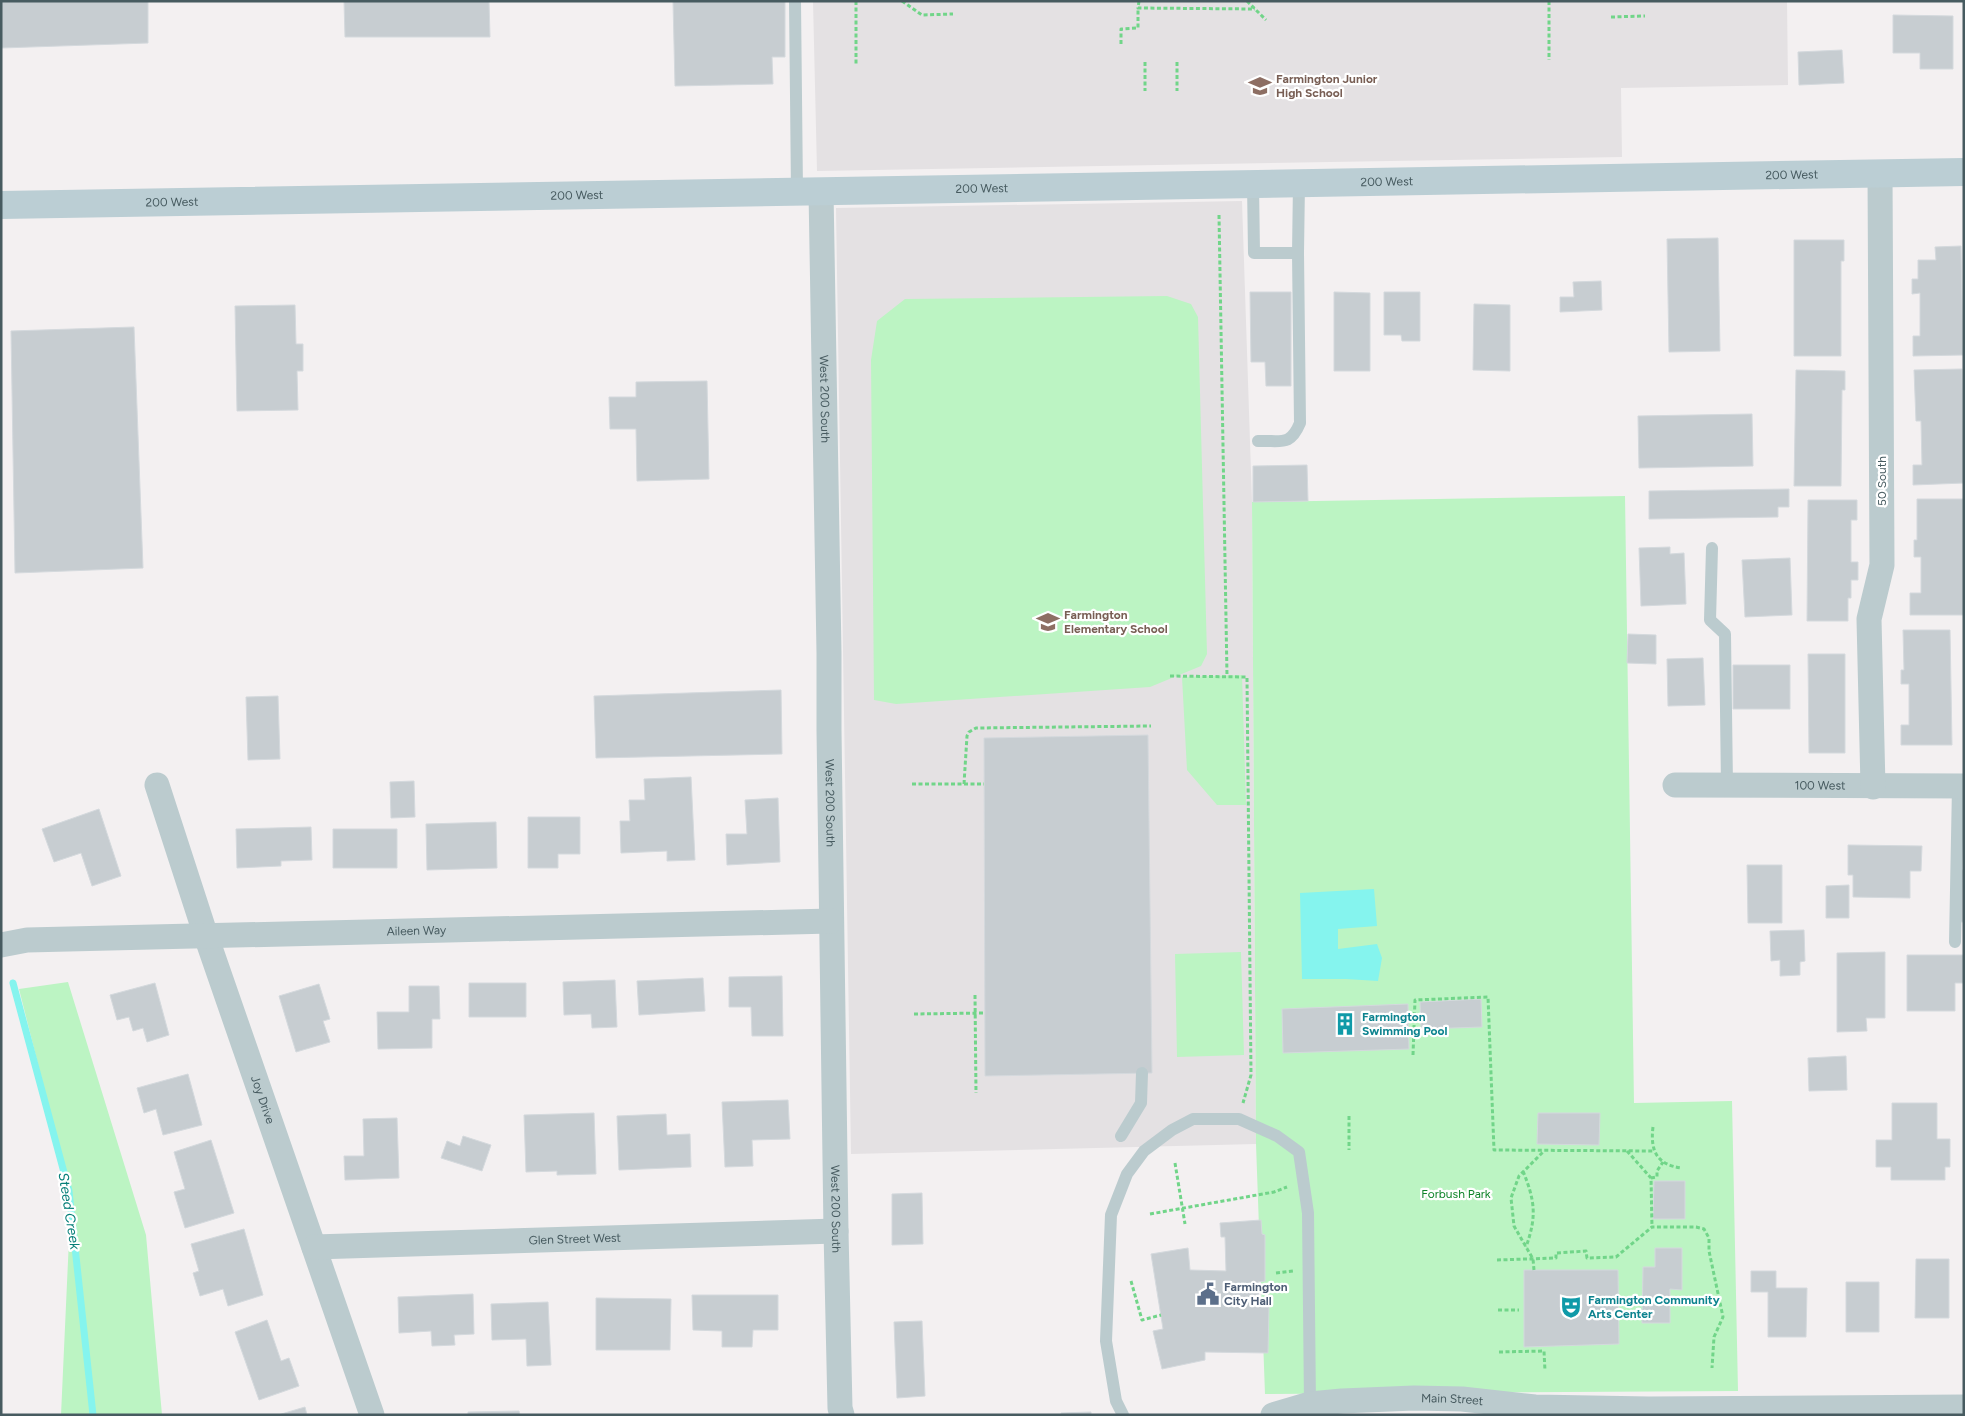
<svg xmlns="http://www.w3.org/2000/svg" width="1965" height="1416" font-family="Figtree,sans-serif">
<style>
.education{fill:#e4e1e3}
.green{fill:#bcf4c3}
.water{fill:#85f4ee}
.lines{fill:none;stroke-linecap:round;stroke-linejoin:round}
.stream{stroke:#85f4ee;stroke-width:7}
.building{fill:#c7cdd1;stroke:#d4d9dd}
.path{stroke:#71d589;stroke-width:3;stroke-dasharray:4 2.5;stroke-linecap:butt}
.lane{stroke:#bbcbce;stroke-width:12}
.street{stroke:#bbcbce;stroke-width:25}
.secondary{stroke:#bbced4;stroke-width:28}
.labels{text-anchor:middle;dominant-baseline:central;stroke-width:4.5;stroke-linejoin:round;paint-order:stroke}
.education-label{font-size:12px;font-weight:bold;fill:#785e54;stroke:#fff;text-anchor:start}
.street-label{font-size:12px;fill:#475b60;stroke:#fff}
.culture-label{font-size:12px;font-weight:bold;fill:#0d838f;stroke:#fff;text-anchor:start}
.park-label{font-size:12px;fill:#0f842a;stroke:#fff}
.service-label{font-size:12px;font-weight:bold;fill:#4e5e75;stroke:#fff;text-anchor:start}
.water-label{font-size:14px;font-style:italic;fill:#067f78;stroke:#fff}
</style>
<rect width="100%" height="100%" fill="#f3f0f1"/>
<!-- education -->
<path class="education" d="M 813,1 L 1787,1 L 1788,85 L 1621,88 L 1622,157 L 817,171 Z
M 1242,201 L 1252,502 L 1256,1144 L 851,1154 L 836,208 Z"/>
<!-- green -->
<path class="green" d="M 1167,296 L 1191,304 L 1198,317 L 1207,654 L 1201,666 L 1150,687 L 896,704 L 874,700 L 871,360 L 877,321 L 905,299 Z
M 1625,496 L 1634,1103 L 1732,1101 L 1738,1391 L 1265,1394 L 1256,1144 L 1252,502 Z
M 1242,675 L 1246,805 L 1217,805 L 1187,770 L 1182,677 Z
M 1241,952 L 1244,1055 L 1177,1057 L 1175,954 Z
M 68,982 L 146,1235 L 162,1415 L 61,1415 L 71,1195 L 19,989 Z"/>
<!-- water -->
<path class="water" d="M 1374,889 L 1377,926 L 1338,929 L 1338,949 L 1377,944 L 1382,958 L 1378,981 L 1346,979 L 1302,979 L 1300,893 Z"/>
<g class="lines">
<!-- stream -->
<path class="stream" d="M 13,983 L 69,1191 L 93,1415"/>
</g>
<!-- building -->
<path class="building" d="M 1,1 L 148,1 L 148,43 L 1,48 Z
M 344,1 L 489,1 L 490,37 L 345,37 Z
M 673,1 L 785,1 L 785,57 L 772,57 L 773,84 L 675,86 Z
M 1893,15 L 1953,16 L 1953,69 L 1920,69 L 1920,53 L 1893,53 Z
M 1842,50 L 1844,83 L 1799,85 L 1798,52 Z
M 1718,238 L 1720,351 L 1669,352 L 1667,239 Z
M 1794,240 L 1844,240 L 1844,261 L 1841,261 L 1841,356 L 1794,356 Z
M 1961,246 L 1963,355 L 1913,356 L 1913,336 L 1920,336 L 1920,293 L 1912,294 L 1912,279 L 1918,279 L 1918,260 L 1936,260 L 1935,247 Z
M 1601,281 L 1602,310 L 1560,312 L 1560,297 L 1574,297 L 1573,282 Z
M 1250,292 L 1291,292 L 1291,386 L 1266,386 L 1265,362 L 1251,362 Z
M 1334,292 L 1370,293 L 1370,371 L 1334,371 Z
M 1384,292 L 1420,292 L 1420,341 L 1402,341 L 1401,335 L 1384,335 Z
M 1474,304 L 1510,305 L 1510,371 L 1473,370 Z
M 295,305 L 296,344 L 303,344 L 303,371 L 297,371 L 298,410 L 237,411 L 235,306 Z
M 134,327 L 143,568 L 15,573 L 11,331 Z
M 1962,369 L 1964,483 L 1913,485 L 1913,465 L 1922,465 L 1921,421 L 1916,421 L 1914,370 Z
M 1796,370 L 1845,371 L 1845,390 L 1842,390 L 1841,486 L 1794,486 Z
M 707,381 L 709,479 L 637,481 L 636,429 L 610,429 L 609,397 L 636,397 L 636,382 Z
M 1752,414 L 1753,466 L 1639,468 L 1638,416 Z
M 1307,465 L 1308,501 L 1253,502 L 1253,466 Z
M 1789,489 L 1789,507 L 1778,507 L 1778,517 L 1649,519 L 1649,491 Z
M 1917,499 L 1963,499 L 1964,615 L 1910,615 L 1910,593 L 1921,593 L 1921,557 L 1914,557 L 1914,540 L 1917,540 Z
M 1808,500 L 1857,500 L 1857,520 L 1851,520 L 1851,562 L 1858,562 L 1858,580 L 1851,580 L 1851,598 L 1848,598 L 1848,621 L 1807,621 Z
M 1670,547 L 1670,554 L 1684,553 L 1686,604 L 1641,606 L 1639,548 Z
M 1790,558 L 1792,615 L 1745,617 L 1742,560 Z
M 1903,630 L 1950,630 L 1952,745 L 1901,745 L 1901,725 L 1909,725 L 1909,684 L 1901,684 L 1901,670 L 1904,670 Z
M 1628,634 L 1656,635 L 1656,664 L 1627,663 Z
M 1808,654 L 1845,654 L 1845,753 L 1809,753 Z
M 1703,658 L 1705,705 L 1668,706 L 1667,659 Z
M 1733,665 L 1790,665 L 1790,709 L 1733,709 Z
M 781,690 L 782,754 L 596,758 L 594,696 Z
M 278,696 L 280,759 L 248,760 L 246,697 Z
M 1148,735 L 1152,1073 L 985,1076 L 984,738 Z
M 691,777 L 695,860 L 667,861 L 667,851 L 621,853 L 620,821 L 630,821 L 629,800 L 645,800 L 644,779 Z
M 414,781 L 415,817 L 391,818 L 390,782 Z
M 778,798 L 780,862 L 727,865 L 726,834 L 747,834 L 745,800 Z
M 99,809 L 121,876 L 92,886 L 81,853 L 54,862 L 42,829 Z
M 528,817 L 580,817 L 580,854 L 558,854 L 558,868 L 528,868 Z
M 496,822 L 497,868 L 427,870 L 426,824 Z
M 311,827 L 312,860 L 281,861 L 281,866 L 237,868 L 236,829 Z
M 333,829 L 397,829 L 397,868 L 333,868 Z
M 1848,845 L 1922,846 L 1921,871 L 1910,871 L 1910,898 L 1853,897 L 1853,875 L 1848,875 Z
M 1747,865 L 1782,865 L 1782,923 L 1748,923 Z
M 1957,870 L 1964,870 L 1964,922 L 1957,922 Z
M 1849,885 L 1849,918 L 1826,918 L 1826,886 Z
M 1804,930 L 1805,961 L 1800,962 L 1800,975 L 1780,976 L 1780,960 L 1771,961 L 1770,931 Z
M 1885,952 L 1885,1018 L 1866,1018 L 1867,1031 L 1837,1032 L 1837,953 Z
M 1907,955 L 1964,955 L 1964,983 L 1955,983 L 1955,1011 L 1907,1011 Z
M 782,976 L 783,1036 L 752,1036 L 751,1007 L 729,1007 L 729,977 Z
M 703,978 L 705,1011 L 639,1015 L 637,981 Z
M 615,980 L 617,1027 L 592,1028 L 591,1014 L 564,1015 L 563,982 Z
M 155,983 L 169,1035 L 147,1042 L 143,1028 L 133,1031 L 129,1017 L 117,1020 L 110,995 Z
M 469,983 L 526,983 L 526,1017 L 469,1017 Z
M 319,984 L 330,1019 L 323,1021 L 330,1042 L 296,1052 L 279,996 Z
M 409,986 L 439,986 L 440,1019 L 432,1019 L 432,1048 L 378,1049 L 377,1012 L 409,1012 Z
M 1481,999 L 1482,1027 L 1421,1029 L 1420,1002 Z
M 1408,1004 L 1409,1049 L 1283,1053 L 1282,1009 Z
M 1846,1056 L 1847,1090 L 1809,1091 L 1808,1058 Z
M 188,1074 L 202,1125 L 163,1135 L 156,1109 L 144,1113 L 137,1088 Z
M 788,1100 L 790,1139 L 752,1140 L 753,1166 L 725,1167 L 722,1102 Z
M 1892,1103 L 1937,1103 L 1937,1139 L 1950,1139 L 1950,1167 L 1945,1167 L 1945,1180 L 1891,1180 L 1891,1167 L 1876,1167 L 1876,1140 L 1892,1140 Z
M 594,1113 L 596,1174 L 557,1175 L 557,1171 L 526,1172 L 524,1115 Z
M 1538,1113 L 1600,1113 L 1599,1145 L 1537,1144 Z
M 666,1114 L 667,1135 L 690,1134 L 691,1167 L 619,1170 L 617,1116 Z
M 397,1118 L 399,1178 L 345,1180 L 344,1156 L 364,1156 L 363,1119 Z
M 463,1136 L 491,1145 L 482,1171 L 441,1158 L 447,1141 L 460,1146 Z
M 211,1140 L 234,1213 L 185,1228 L 174,1192 L 185,1189 L 174,1152 Z
M 1654,1181 L 1685,1181 L 1685,1219 L 1653,1219 Z
M 922,1193 L 923,1244 L 892,1245 L 892,1194 Z
M 1261,1220 L 1262,1234 L 1265,1235 L 1265,1281 L 1258,1282 L 1259,1306 L 1269,1306 L 1268,1353 L 1205,1352 L 1205,1360 L 1162,1369 L 1153,1331 L 1163,1329 L 1151,1254 L 1188,1248 L 1190,1270 L 1226,1271 L 1225,1237 L 1221,1237 L 1220,1223 Z
M 244,1229 L 263,1295 L 228,1306 L 223,1289 L 200,1296 L 193,1273 L 199,1271 L 191,1244 Z
M 1655,1248 L 1682,1248 L 1682,1290 L 1670,1289 L 1670,1323 L 1642,1323 L 1643,1267 L 1655,1267 Z
M 1916,1259 L 1949,1259 L 1949,1318 L 1915,1318 Z
M 1524,1270 L 1618,1270 L 1619,1344 L 1524,1347 Z
M 1751,1271 L 1776,1271 L 1776,1288 L 1807,1288 L 1806,1337 L 1768,1337 L 1768,1292 L 1751,1292 Z
M 1846,1282 L 1879,1282 L 1879,1332 L 1846,1332 Z
M 473,1294 L 474,1334 L 454,1335 L 455,1345 L 432,1346 L 431,1331 L 399,1333 L 398,1297 Z
M 692,1295 L 778,1295 L 778,1330 L 753,1330 L 752,1347 L 722,1347 L 722,1331 L 693,1330 Z
M 596,1298 L 671,1299 L 670,1350 L 596,1350 Z
M 548,1302 L 551,1365 L 527,1366 L 526,1339 L 492,1340 L 491,1304 Z
M 267,1320 L 281,1361 L 289,1358 L 299,1386 L 259,1400 L 235,1332 Z
M 922,1321 L 925,1396 L 897,1398 L 894,1322 Z
M 305,1407 L 307,1415 L 278,1415 Z
M 519,1411 L 520,1415 L 468,1415 L 468,1412 Z
M 1091,1412 L 1091,1415 L 1061,1415 L 1061,1413 Z"/>
<g class="lines">
<!-- path -->
<path class="path" d="M 856,1 L 856,64
M 902,1 L 922,15 L 953,14
M 1139,1 L 1138,8 L 1255,9
M 1247,1 L 1266,20
M 1549,1 L 1549,60
M 1611,17 L 1645,16
M 1121,44 L 1121,29 L 1138,28 L 1138,8
M 1145,62 L 1145,91
M 1177,62 L 1177,91
M 1219,215 L 1227,676
M 1170,676 L 1247,677 L 1251,1075 L 1243,1103
M 912,784 L 984,784
M 964,784 L 967,736 L 969,732 L 976,728 L 1151,726
M 975,995 L 976,1093
M 914,1014 L 985,1013
M 1413,1055 L 1415,1000 L 1488,997 L 1494,1150 L 1654,1151
M 1349,1116 L 1349,1150
M 1653,1127 C 1650,1151 1657,1165 1682,1168
M 1627,1151 L 1651,1178 L 1652,1227
M 1175,1163 L 1185,1224
M 1523,1171 C 1535,1201 1537,1216 1526,1247
M 1651,1178 L 1657,1177 L 1657,1171 L 1663,1162
M 1150,1214 L 1274,1192 L 1287,1187
M 1497,1260 L 1556,1258 L 1556,1253 L 1586,1251 L 1587,1258 L 1616,1257 L 1652,1227 L 1696,1227 L 1704,1229 L 1709,1238 L 1709,1251 L 1723,1317 L 1714,1337 L 1712,1368
M 1534,1270 L 1533,1259 L 1514,1226 L 1511,1198 L 1519,1176 L 1544,1151
M 1276,1273 L 1293,1271
M 1131,1281 L 1142,1320 L 1161,1315
M 1498,1310 L 1519,1310
M 1499,1352 L 1544,1351 L 1545,1371"/>
<!-- lane -->
<path class="lane" d="M 795,1 L 797,192
M 1253,184 L 1254,253 L 1298,253 L 1299,183
M 1258,441 C 1281,440 1290,447 1300,423 L 1298,253
M 1712,548 L 1710,620 L 1725,634 L 1727,786
M 1955,942 L 1958,786
M 1121,1136 L 1141,1103 L 1142,1073
M 1123,1415 L 1116,1401 L 1106,1341 L 1111,1215 L 1127,1174 L 1144,1151 L 1172,1130 L 1193,1119 L 1239,1119 L 1277,1136 L 1299,1152 L 1308,1213 L 1310,1404"/>
<!-- street -->
<g class="street">
<path id="s1" d="M 821,191 L 829,653 L 829,730 L 836,1231 L 840,1408 L 842,1415"/>
<path id="s2" d="M 157,785 L 206,936 L 372,1415"/>
<path id="s3" d="M 1675,785 L 1964,786"/>
<path d="M 1873,787 L 1869,619 L 1882,565 L 1880,173"/>
<path id="s4" d="M 1,945 L 27,940 L 831,921"/>
<path id="s5" d="M 314,1247 L 836,1231"/>
<path id="s6" d="M 1273,1415 L 1310,1404 L 1342,1401 L 1414,1398 L 1462,1399 L 1535,1407 L 1649,1409 L 1964,1407"/>
</g>
<!-- secondary -->
<path class="secondary" id="s7" d="M 1,205 L 1964,172"/>
</g>
<!-- icons -->
<defs>
<symbol id="school-bare" viewBox="-9 -9 18 18"><path d="M0-5L7-2L0 1L-7-2ZM-4 1L0 2.5L4 1V4Q0 6-4 4Z" fill="#8d6e63" stroke="#fff" stroke-width="2.5" paint-order="stroke"/></symbol>
<symbol id="building-bare" viewBox="-9 -9 18 18"><path d="M-4-6H4V6H1V3H-1V6H-4ZM-2.5-4.3h1.7v1.8h-1.7ZM.8-4.3h1.7v1.8H.8ZM-2.5-1h1.7V.8h-1.7ZM.8-1h1.7V.8H.8Z" fill="#0f9aa8" stroke="#fff" stroke-width="2.5" paint-order="stroke"/></symbol>
<symbol id="civic-bare" viewBox="-9 -9 18 18"><path d="M-.6-6.5H3V-4.5H.6V-3L4-1V1h2V6H-6V1h2V-1L-.6-3ZM-1.2 2.5V6h2.4V2.5Z" fill="#5c6f8a" stroke="#fff" stroke-width="2.5" paint-order="stroke"/></symbol>
<symbol id="theatre-bare" viewBox="-9 -9 18 18"><path d="M-5-5.5Q0-4 5-5.5V0Q5 5 0 6Q-5 5-5 0ZM-3.3-2.5H-1v1.5H-3.3ZM1-2.5H3.3v1.5H1ZM-2.8 1Q0 5.5 2.8 1Z" fill="#0f9aa8" stroke="#fff" stroke-width="2.5" paint-order="stroke"/></symbol>
</defs>
<g fill-rule="evenodd">
<use href="#school-bare" x="1244" y="70" width="32" height="32"/>
<use href="#school-bare" x="1032" y="606" width="32" height="32"/>
<use href="#building-bare" x="1329" y="1008" width="32" height="32"/>
<use href="#civic-bare" x="1192" y="1278" width="32" height="32"/>
<use href="#theatre-bare" x="1555" y="1291" width="32" height="32"/>
</g>
<g class="labels">
<!-- education labels -->
<g class="education-label">
<text x="1276" y="79">Farmington Junior<tspan x="1276" dy="14">High School</tspan></text>
<text x="1064" y="615">Farmington<tspan x="1064" dy="14">Elementary School</tspan></text>
</g>
<!-- street labels -->
<g class="street-label">
<text stroke="none"><textPath href="#s7" startOffset="1791">200 West</textPath></text>
<text stroke="none"><textPath href="#s7" startOffset="1386">200 West</textPath></text>
<text stroke="none"><textPath href="#s7" startOffset="981">200 West</textPath></text>
<text stroke="none"><textPath href="#s7" startOffset="576">200 West</textPath></text>
<text stroke="none"><textPath href="#s7" startOffset="171">200 West</textPath></text>
<text stroke="none"><textPath href="#s1" startOffset="208">West 200 South</textPath></text>
<text transform="translate(1882 481) rotate(-90)">50 South</text>
<text stroke="none"><textPath href="#s3" startOffset="145">100 West</textPath></text>
<text stroke="none"><textPath href="#s1" startOffset="612">West 200 South</textPath></text>
<text stroke="none"><textPath href="#s4" startOffset="416">Aileen Way</textPath></text>
<text stroke="none"><textPath href="#s2" startOffset="332">Joy Drive</textPath></text>
<text stroke="none"><textPath href="#s1" startOffset="1018">West 200 South</textPath></text>
<text stroke="none"><textPath href="#s5" startOffset="261">Glen Street West</textPath></text>
<text stroke="none"><textPath href="#s6" startOffset="181">Main Street</textPath></text>
</g>
<!-- culture labels -->
<g class="culture-label">
<text x="1362" y="1017">Farmington<tspan x="1362" dy="14">Swimming Pool</tspan></text>
<text x="1588" y="1300">Farmington Community<tspan x="1588" dy="14">Arts Center</tspan></text>
</g>
<!-- park labels -->
<g class="park-label">
<text x="1456" y="1194">Forbush Park</text>
</g>
<!-- service labels -->
<g class="service-label">
<text x="1224" y="1287">Farmington<tspan x="1224" dy="14">City Hall</tspan></text>
</g>
<!-- water labels -->
<g class="water-label">
<text transform="translate(69 1211) rotate(81)">Steed Creek</text>
</g>
</g>
<!-- border -->
<rect width="1965" height="1416" fill="none" stroke="#475b60" stroke-width="5"/>
</svg>
